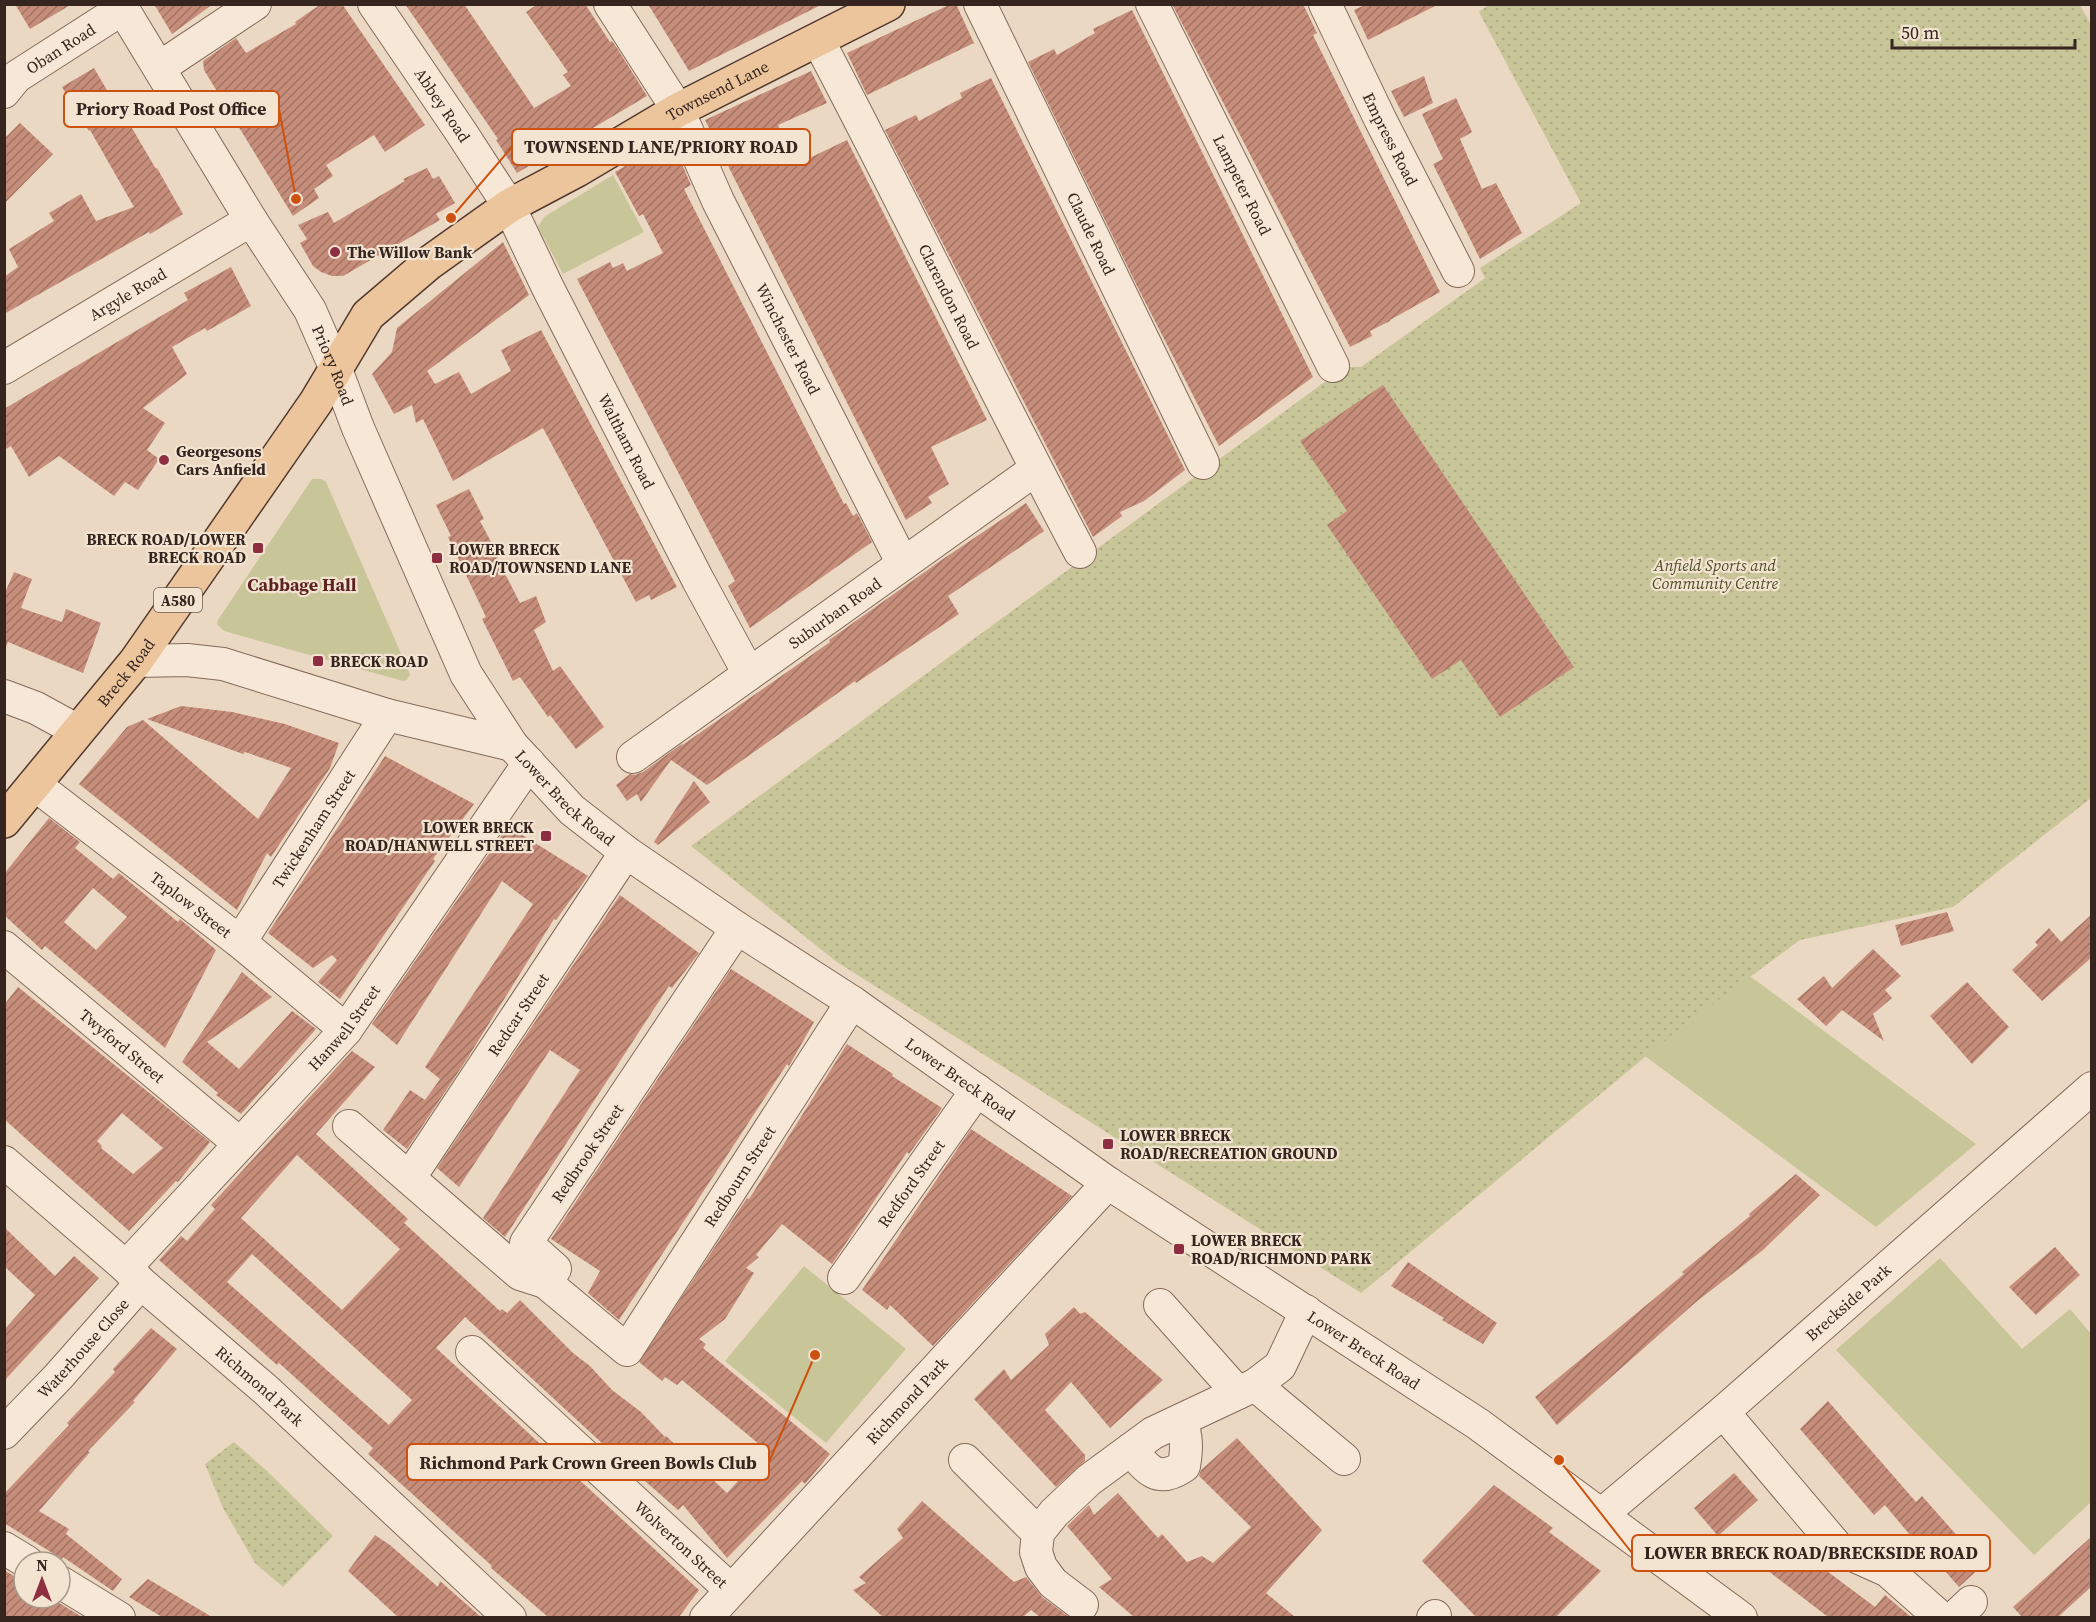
<svg xmlns="http://www.w3.org/2000/svg" width="2096" height="1622" font-family="'Source Serif 4',serif">
<style>
.green{fill:#c8c598}
.park{fill:url(#park-dots)}
.building{fill:url(#building-hatch);fill-rule:evenodd}
.lines{fill:none;stroke-linecap:round;stroke-linejoin:round}
.minor-casing{stroke:#846a5b;stroke-width:34}
.major-casing{stroke:#52392f;stroke-width:36}
.minor{stroke:#f6e7d6;stroke-width:32}
.major{stroke:#ecc59d;stroke-width:33}
.poi-dot{fill:#8e2f41;stroke:#f3e4d2;stroke-width:2}
.labels{text-anchor:middle;dominant-baseline:central;stroke-width:4.5;stroke-linejoin:round;paint-order:stroke}
.shield{fill:#f3e4d2;stroke:#6e5e54;stroke-width:1.5}
.shield-label{font-size:15px;font-weight:bold;fill:#35251e}
.street-label{font-size:16px;fill:#35251e;stroke:#f3e4d2}
.poi-label{font-size:16px;font-weight:bold;fill:#35251e;stroke:#f3e4d2;text-anchor:start}
.park-label{font-size:16px;font-style:italic;fill:#4d5026;stroke:#f3e4d2}
.neighbourhood-label{font-size:18px;font-weight:bold;fill:#5e2321;stroke:#f3e4d2}
.leader{fill:none;stroke:#cd510f;stroke-width:2}
.callout-dot{fill:#cd510f;stroke:#f3e4d2;stroke-width:2}
.callout{fill:#f3e4d2;stroke:#cd510f;stroke-width:2}
.callout-label{font-size:18px;text-anchor:middle;font-weight:bold;fill:#35251e}
</style>
<defs>
<pattern id="park-dots" width="8" height="8" patternUnits="userSpaceOnUse" patternTransform="scale(1.5)"><rect width="8" height="8" fill="#c8c598"/><path d="M2 2h.1M6 6h.1" fill="none" stroke="#aca983" stroke-width="1.8" stroke-linecap="round"/></pattern>
<pattern id="building-hatch" width="6" height="6" patternUnits="userSpaceOnUse" patternTransform="scale(1.5)"><rect width="6" height="6" fill="#c68d7b"/><path d="M-1 1l2-2M0 6l6-6M5 7l2-2" fill="none" stroke="#a27364"/></pattern>
</defs>
<rect width="100%" height="100%" fill="#ebd8c3"/>
<!-- green -->
<path class="green" d="M 613,175 L 644,232 L 563,274 L 538,227 L 544,217 Z
M 312,479 L 322,479 L 326,482 L 410,674 L 407,680 L 403,681 L 224,631 L 217,624 L 218,620 Z
M 1750,976 L 1976,1144 L 1876,1227 L 1645,1056 L 1674,1033 Z
M 1940,1258 L 2022,1349 L 2070,1309 L 2091,1334 L 2091,1502 L 2034,1555 L 1836,1350 Z
M 804,1266 L 906,1349 L 826,1443 L 725,1361 Z"/>
<!-- park -->
<path class="park" d="M 2079,4 L 2091,24 L 2091,798 L 1953,907 L 1800,940 L 1674,1033 L 1361,1293 L 837,962 L 691,846 L 1345,367 L 1361,367 L 1485,278 L 1480,268 L 1581,203 L 1479,12 L 1488,5 Z
M 234,1442 L 267,1471 L 333,1536 L 283,1587 L 255,1563 L 223,1508 L 205,1464 Z"/>
<!-- building -->
<path class="building" d="M 15,4 L 72,4 L 30,29 Z
M 154,4 L 213,4 L 172,34 Z
M 321,4 L 342,4 L 425,125 L 385,152 L 374,135 L 326,165 L 333,176 L 314,189 L 319,198 L 293,216 L 204,70 L 203,61 L 236,38 L 246,53 L 296,24 L 295,22 Z
M 405,4 L 464,4 L 534,108 L 571,86 L 563,75 L 568,72 L 526,12 L 538,4 L 585,4 L 610,42 L 612,41 L 617,48 L 647,96 L 517,173 L 496,140 L 498,139 Z
M 648,4 L 823,4 L 689,71 Z
M 951,4 L 956,4 L 974,43 L 867,95 L 847,53 Z
M 1172,4 L 1303,4 L 1317,33 L 1313,35 L 1440,292 L 1390,320 L 1390,321 L 1370,331 L 1372,336 L 1350,347 Z
M 1367,4 L 1439,4 L 1368,40 L 1354,10 Z
M 1132,10 L 1313,377 L 1219,446 L 1137,286 L 1028,62 L 1054,49 L 1057,55 L 1095,33 L 1093,29 Z
M 94,68 L 124,119 L 126,118 L 156,169 L 157,168 L 183,214 L 150,234 L 149,232 L 4,314 L 4,277 L 18,267 L 9,249 L 54,221 L 49,213 L 81,194 L 96,221 L 134,207 L 90,130 L 89,131 L 62,87 Z
M 811,71 L 827,103 L 778,125 L 795,165 L 847,140 L 987,420 L 931,447 L 949,484 L 928,497 L 932,503 L 906,520 L 705,120 Z
M 1424,76 L 1433,103 L 1404,117 L 1391,91 Z
M 991,78 L 1185,470 L 1144,501 L 1120,512 L 1122,516 L 1093,537 L 885,130 L 916,115 L 919,121 L 962,98 L 960,93 Z
M 1456,98 L 1472,132 L 1460,139 L 1482,189 L 1496,183 L 1522,233 L 1480,259 L 1433,164 L 1443,159 L 1422,114 Z
M 20,123 L 53,154 L 4,204 L 4,139 Z
M 671,139 L 691,185 L 684,189 L 844,504 L 846,503 L 853,516 L 857,513 L 872,542 L 750,628 L 728,586 L 735,581 L 577,279 L 610,262 L 613,268 L 623,263 L 627,271 L 663,253 L 643,214 L 639,216 L 615,172 Z
M 427,168 L 433,179 L 439,176 L 455,203 L 436,214 L 440,220 L 343,276 L 332,276 L 321,272 L 313,266 L 300,243 L 307,239 L 298,225 L 328,212 L 334,223 L 405,181 L 403,179 Z
M 503,242 L 529,295 L 427,371 L 435,384 L 459,372 L 471,394 L 511,371 L 501,350 L 541,330 L 677,587 L 651,600 L 649,595 L 636,602 L 543,428 L 453,481 L 423,419 L 416,423 L 412,405 L 394,414 L 372,374 L 392,352 L 397,328 Z
M 231,267 L 251,306 L 207,331 L 205,328 L 172,347 L 187,374 L 143,408 L 165,423 L 147,450 L 159,459 L 138,490 L 125,482 L 114,496 L 59,456 L 29,477 L 11,446 L 4,450 L 4,409 L 188,300 L 184,293 Z
M 1383,385 L 1574,667 L 1500,717 L 1461,660 L 1432,679 L 1327,525 L 1347,511 L 1300,441 Z
M 469,489 L 484,519 L 480,521 L 497,553 L 495,554 L 520,603 L 536,596 L 546,622 L 534,630 L 553,671 L 560,666 L 604,727 L 576,749 L 550,715 L 548,717 L 520,677 L 513,681 L 482,619 L 486,617 L 448,537 L 451,536 L 436,505 Z
M 1026,503 L 1044,531 L 948,596 L 959,614 L 856,683 L 855,681 L 707,785 L 671,760 L 641,802 L 637,794 L 627,801 L 616,785 L 630,774 L 635,775 L 643,772 L 683,743 L 681,746 L 830,642 L 829,640 L 943,559 Z
M 14,572 L 32,579 L 21,608 L 62,622 L 66,609 L 101,623 L 83,673 L 8,642 L 6,647 L 4,647 L 4,595 Z
M 181,706 L 232,712 L 285,724 L 339,743 L 330,768 L 271,857 L 267,853 L 237,910 L 79,784 L 127,727 L 143,720 L 258,819 L 291,768 L 245,752 L 243,754 L 147,719 Z
M 385,756 L 474,804 L 433,859 L 435,861 L 340,999 L 318,982 L 337,960 L 332,955 L 313,968 L 268,933 Z
M 694,781 L 710,802 L 658,845 L 654,842 Z
M 49,818 L 80,842 L 75,848 L 113,879 L 119,873 L 178,922 L 180,919 L 216,950 L 165,1048 L 45,946 L 42,950 L 4,915 L 4,874 ZM 93,888 L 127,917 L 96,950 L 64,922 Z
M 508,826 L 588,876 L 556,920 L 554,919 L 465,1062 L 407,1149 L 383,1130 L 410,1090 L 425,1100 L 440,1079 L 425,1067 L 533,904 L 502,881 L 397,1045 L 372,1024 Z
M 620,895 L 699,953 L 672,988 L 669,986 L 505,1237 L 483,1218 L 580,1070 L 550,1050 L 459,1187 L 437,1168 Z
M 1947,912 L 1954,931 L 1901,946 L 1895,925 Z
M 2091,915 L 2091,958 L 2042,1001 L 2012,970 L 2038,945 L 2035,942 L 2049,928 L 2061,942 Z
M 1873,949 L 1901,976 L 1885,990 L 1892,998 L 1873,1014 L 1884,1041 L 1842,1010 L 1826,1026 L 1797,999 L 1824,976 L 1832,988 Z
M 731,969 L 814,1022 L 789,1066 L 787,1064 L 619,1320 L 588,1293 L 600,1271 L 551,1239 Z
M 242,972 L 272,997 L 207,1042 L 239,1069 L 292,1011 L 316,1029 L 241,1114 L 216,1095 L 218,1093 L 182,1062 Z
M 1967,982 L 2009,1027 L 1972,1064 L 1930,1016 Z
M 18,987 L 210,1142 L 178,1182 L 176,1181 L 129,1231 L 4,1119 L 4,1005 ZM 122,1113 L 163,1148 L 133,1174 L 101,1148 L 102,1146 L 97,1141 Z
M 847,1044 L 893,1074 L 892,1076 L 942,1108 L 909,1154 L 907,1152 L 832,1264 L 782,1224 L 756,1255 L 759,1257 L 746,1268 L 754,1273 L 725,1319 L 699,1339 L 706,1344 L 703,1348 L 830,1454 L 805,1484 L 802,1481 L 727,1558 L 683,1505 L 678,1510 L 604,1445 L 465,1317 L 436,1348 L 699,1590 L 679,1617 L 548,1617 L 491,1568 L 492,1566 L 368,1454 L 373,1448 L 279,1363 L 277,1365 L 159,1260 L 181,1236 L 187,1241 L 215,1209 L 211,1205 L 352,1051 L 375,1067 L 316,1134 L 408,1219 L 404,1223 L 500,1311 L 502,1309 L 507,1313 L 520,1300 L 573,1353 L 590,1366 L 612,1390 L 641,1412 L 665,1437 L 666,1436 L 727,1493 L 766,1450 L 682,1380 L 677,1385 L 665,1377 L 662,1381 L 639,1362 L 747,1198 L 749,1199 ZM 297,1155 L 400,1249 L 342,1310 L 241,1218 ZM 252,1254 L 412,1400 L 389,1425 L 227,1282 Z
M 971,1129 L 1072,1196 L 933,1346 L 890,1305 L 887,1310 L 862,1290 Z
M 1796,1174 L 1820,1195 L 1763,1250 L 1696,1302 L 1557,1425 L 1535,1397 L 1684,1274 L 1682,1272 L 1750,1216 L 1749,1214 Z
M 4,1227 L 55,1276 L 74,1256 L 99,1278 L 4,1381 L 4,1330 L 35,1295 L 4,1266 Z
M 2055,1247 L 2080,1275 L 2036,1315 L 2009,1287 Z
M 1408,1262 L 1497,1323 L 1483,1344 L 1442,1320 L 1444,1318 L 1391,1286 Z
M 1074,1307 L 1080,1314 L 1085,1312 L 1163,1380 L 1110,1428 L 1071,1382 L 1045,1410 L 1085,1455 L 1085,1461 L 1056,1487 L 974,1399 L 1004,1369 L 1011,1380 L 1049,1345 L 1045,1334 Z
M 151,1328 L 177,1349 L 133,1401 L 135,1402 L 88,1451 L 90,1452 L 39,1511 L 69,1529 L 66,1534 L 122,1579 L 113,1591 L 63,1557 L 62,1559 L 4,1523 L 4,1494 L 69,1425 L 67,1423 L 115,1372 L 113,1369 Z
M 1828,1401 L 1916,1502 L 1922,1496 L 1983,1565 L 1959,1587 L 1922,1545 L 1920,1547 L 1885,1505 L 1874,1515 L 1800,1429 Z
M 1237,1438 L 1322,1530 L 1266,1593 L 1295,1617 L 1134,1617 L 1099,1587 L 1112,1579 L 1067,1526 L 1089,1505 L 1094,1515 L 1118,1493 L 1158,1538 L 1162,1534 L 1187,1562 L 1202,1556 L 1213,1563 L 1251,1527 L 1199,1476 L 1201,1470 Z
M 1734,1473 L 1758,1500 L 1718,1536 L 1694,1508 Z
M 1494,1485 L 1553,1528 L 1549,1532 L 1601,1571 L 1556,1617 L 1476,1617 L 1422,1561 Z
M 922,1501 L 1014,1582 L 1026,1577 L 1042,1597 L 1069,1617 L 1040,1617 L 1031,1610 L 1023,1617 L 883,1617 L 853,1590 L 866,1583 L 859,1577 L 903,1538 L 897,1529 Z
M 375,1535 L 390,1545 L 438,1587 L 440,1581 L 481,1617 L 398,1617 L 348,1571 Z
M 2091,1537 L 2091,1587 L 2058,1617 L 2022,1617 L 2013,1607 Z
M 1784,1539 L 1875,1607 L 1885,1595 L 1911,1617 L 1828,1617 L 1763,1567 Z
M 4,1570 L 24,1582 L 24,1598 L 51,1598 L 82,1617 L 4,1617 Z
M 148,1579 L 212,1617 L 162,1617 L 129,1597 Z"/>
<g class="lines">
<defs>
<g id="minor">
<path id="s1" d="M 120,4 L 251,220 L 310,310 L 335,367 L 358,428 L 466,674 L 512,745 L 572,810 L 626,852 L 737,928 L 852,1002 L 1108,1183 L 1478,1424 L 1741,1618"/>
<path id="s2" d="M 374,4 L 461,132 L 509,206 L 548,288 L 698,580 L 749,674"/>
<path id="s3" d="M 610,4 L 678,110 L 718,201 L 903,564"/>
<path id="s4" d="M 980,4 L 1203,463"/>
<path id="s5" d="M 1152,4 L 1333,366"/>
<path id="s6" d="M 1325,4 L 1380,119 L 1458,271"/>
<path id="s7" d="M 818,40 C 908,210 990,383 1080,552"/>
<path d="M 159,68 L 255,4"/>
<path id="s8" d="M 4,92 L 16,77 L 122,9"/>
<path id="s9" d="M 4,368 L 251,220"/>
<path d="M 136,661 L 187,660 L 223,664 L 387,715 L 512,745"/>
<path d="M 4,696 L 36,708 L 78,731"/>
<path id="s10" d="M 633,757 L 1036,469"/>
<path id="s11" d="M 34,784 L 240,942 L 346,1030"/>
<path id="s12" d="M 737,928 L 526,1243 L 555,1269 L 545,1282 L 627,1350 L 852,1002"/>
<path id="s13" d="M 240,942 L 387,715"/>
<path id="s14" d="M 4,947 L 240,1144"/>
<path d="M 349,1126 L 520,1274 L 545,1282"/>
<path id="s15" d="M 4,1162 L 126,1267 L 141,1283 L 266,1390 L 510,1618"/>
<path id="s16" d="M 410,1177 L 626,852"/>
<path id="s17" d="M 126,1267 L 346,1030 L 529,763"/>
<path id="s18" d="M 844,1278 L 977,1090"/>
<path d="M 1160,1305 L 1238,1393"/>
<path id="s19" d="M 472,1352 L 731,1590"/>
<path d="M 1255,1385 L 1344,1459"/>
<path d="M 1723,1412 L 1839,1549 L 1888,1571 L 1941,1618"/>
<path id="s20" d="M 4,1433 L 58,1377 L 141,1283"/>
<path d="M 1131,1449 C 1147,1470 1158,1484 1184,1466 C 1187,1449 1187,1436 1181,1420"/>
<path d="M 965,1460 L 1038,1533"/>
<path id="s21" d="M 1601,1515 L 1723,1412 L 2092,1088"/>
<path d="M 4,1548 L 27,1562"/>
<path d="M 60,1582 L 119,1618"/>
<path d="M 1082,1605 L 1053,1583 L 1041,1567 L 1036,1552 L 1038,1533 L 1054,1513 L 1089,1480 L 1153,1433 L 1255,1385 L 1280,1366 L 1306,1311"/>
<path id="s22" d="M 706,1618 L 1108,1183"/>
<path d="M 1433,1618 L 1435,1616"/>
<path d="M 1954,1618 L 1971,1602"/>
</g>
<g id="major">
<path id="s23" d="M 4,821 L 136,661 L 316,402 L 368,315 L 429,263 L 509,206 L 577,170 L 678,110 L 888,4"/>
</g>
</defs>
<!-- minor casing -->
<use href="#minor" class="minor-casing"/>
<!-- major casing -->
<use href="#major" class="major-casing"/>
<!-- minor -->
<use href="#minor" class="minor"/>
<!-- major -->
<use href="#major" class="major"/>
</g>
<!-- markers -->
<g class="poi-dot">
<circle cx="335" cy="252" r="6"/>
<circle cx="164" cy="460" r="6"/>
<rect x="252" y="542" width="12" height="12" rx="3"/>
<rect x="431" y="552" width="12" height="12" rx="3"/>
<rect x="312" y="655" width="12" height="12" rx="3"/>
<rect x="540" y="830" width="12" height="12" rx="3"/>
<rect x="1102" y="1138" width="12" height="12" rx="3"/>
<rect x="1173" y="1243" width="12" height="12" rx="3"/>
</g>
<g class="labels">
<!-- shield labels -->
<rect class="shield" x="154" y="588" width="48" height="24" rx="4.5"/>
<g class="shield-label">
<text x="178" y="600">A580</text>
</g>
<!-- street labels -->
<g class="street-label">
<text stroke="none"><textPath href="#s8" startOffset="72">Oban Road</textPath></text>
<text stroke="none"><textPath href="#s23" startOffset="1041">Townsend Lane</textPath></text>
<text stroke="none"><textPath href="#s2" startOffset="122">Abbey Road</textPath></text>
<text stroke="none"><textPath href="#s6" startOffset="150">Empress Road</textPath></text>
<text stroke="none"><textPath href="#s5" startOffset="202">Lampeter Road</textPath></text>
<text stroke="none"><textPath href="#s4" startOffset="255">Claude Road</textPath></text>
<text stroke="none"><textPath href="#s9" startOffset="144">Argyle Road</textPath></text>
<text stroke="none"><textPath href="#s7" startOffset="288">Clarendon Road</textPath></text>
<text stroke="none"><textPath href="#s3" startOffset="380">Winchester Road</textPath></text>
<text stroke="none"><textPath href="#s1" startOffset="420">Priory Road</textPath></text>
<text stroke="none"><textPath href="#s2" startOffset="506">Waltham Road</textPath></text>
<text stroke="none"><textPath href="#s10" startOffset="248">Suburban Road</textPath></text>
<text stroke="none"><textPath href="#s23" startOffset="192">Breck Road</textPath></text>
<text stroke="none"><textPath href="#s1" startOffset="916">Lower Breck Road</textPath></text>
<text stroke="none"><textPath href="#s13" startOffset="135">Twickenham Street</textPath></text>
<text stroke="none"><textPath href="#s11" startOffset="198">Taplow Street</textPath></text>
<text stroke="none"><textPath href="#s16" startOffset="195">Redcar Street</textPath></text>
<text stroke="none"><textPath href="#s17" startOffset="324">Hanwell Street</textPath></text>
<text stroke="none"><textPath href="#s14" startOffset="154">Twyford Street</textPath></text>
<text stroke="none"><textPath href="#s1" startOffset="1402">Lower Breck Road</textPath></text>
<text transform="translate(587 1153) rotate(-56)">Redbrook Street</text>
<text stroke="none"><textPath href="#s12" startOffset="748">Redbourn Street</textPath></text>
<text stroke="none"><textPath href="#s18" startOffset="116">Redford Street</textPath></text>
<text stroke="none"><textPath href="#s21" startOffset="326">Breckside Park</textPath></text>
<text stroke="none"><textPath href="#s20" startOffset="116">Waterhouse Close</textPath></text>
<text stroke="none"><textPath href="#s1" startOffset="1888">Lower Breck Road</textPath></text>
<text stroke="none"><textPath href="#s15" startOffset="340">Richmond Park</textPath></text>
<text stroke="none"><textPath href="#s22" startOffset="296">Richmond Park</textPath></text>
<text stroke="none"><textPath href="#s19" startOffset="284">Wolverton Street</textPath></text>
</g>
<!-- poi labels -->
<g class="poi-label">
<text x="347" y="252">The Willow Bank</text>
<text x="176" y="451">Georgesons<tspan x="176" dy="18">Cars Anfield</tspan></text>
<text x="246" y="539" text-anchor="end">BRECK ROAD/LOWER<tspan x="246" dy="18">BRECK ROAD</tspan></text>
<text x="449" y="549">LOWER BRECK<tspan x="449" dy="18">ROAD/TOWNSEND LANE</tspan></text>
<text x="330" y="661">BRECK ROAD</text>
<text x="534" y="827" text-anchor="end">LOWER BRECK<tspan x="534" dy="18">ROAD/HANWELL STREET</tspan></text>
<text x="1120" y="1135">LOWER BRECK<tspan x="1120" dy="18">ROAD/RECREATION GROUND</tspan></text>
<text x="1191" y="1240">LOWER BRECK<tspan x="1191" dy="18">ROAD/RICHMOND PARK</tspan></text>
</g>
<!-- park labels -->
<g class="park-label">
<text x="1715" y="565">Anfield Sports and<tspan x="1715" dy="18">Community Centre</tspan></text>
</g>
<!-- neighbourhood labels -->
<g class="neighbourhood-label">
<text x="302" y="584">Cabbage Hall</text>
</g>
</g>
<!-- callouts -->
<path class="leader" d="M296 199L279 109M451 218L512 147M815 1355L769 1462M1559 1460L1632 1553"/>
<g class="callout-dot">
<circle cx="296" cy="199" r="6"/>
<circle cx="451" cy="218" r="6"/>
<circle cx="815" cy="1355" r="6"/>
<circle cx="1559" cy="1460" r="6"/>
</g>
<g class="callout">
<rect x="64" y="91" width="215" height="36" rx="6"/>
<rect x="512" y="129" width="298" height="36" rx="6"/>
<rect x="407" y="1444" width="362" height="36" rx="6"/>
<rect x="1632" y="1535" width="358" height="36" rx="6"/>
</g>
<g class="callout-label">
<text x="171" y="115">Priory Road Post Office</text>
<text x="661" y="153">TOWNSEND LANE/PRIORY ROAD</text>
<text x="588" y="1469">Richmond Park Crown Green Bowls Club</text>
<text x="1811" y="1559">LOWER BRECK ROAD/BRECKSIDE ROAD</text>
</g>
<!-- border -->
<rect width="2096" height="1622" fill="none" stroke="#35251e" stroke-width="12"/>
<!-- north arrow -->
<g transform="translate(42 1580)"><circle r="28" fill="#f3e4d2" stroke="#a7988a" stroke-width="1.5"/>
<path d="M0-4.5L10 22L0 15L-10 22Z" fill="#8e2f41"/>
<text y="-9" font-size="16" font-weight="bold" text-anchor="middle" fill="#35251e">N</text>
</g>
<!-- scale -->
<path d="M1892 39v9h183v-9" fill="none" stroke="#35251e" stroke-width="3"/>
<text x="1901" y="39" font-size="18" fill="#35251e" stroke="#f3e4d2" stroke-width="4.5" paint-order="stroke">50 m</text>
</svg>
